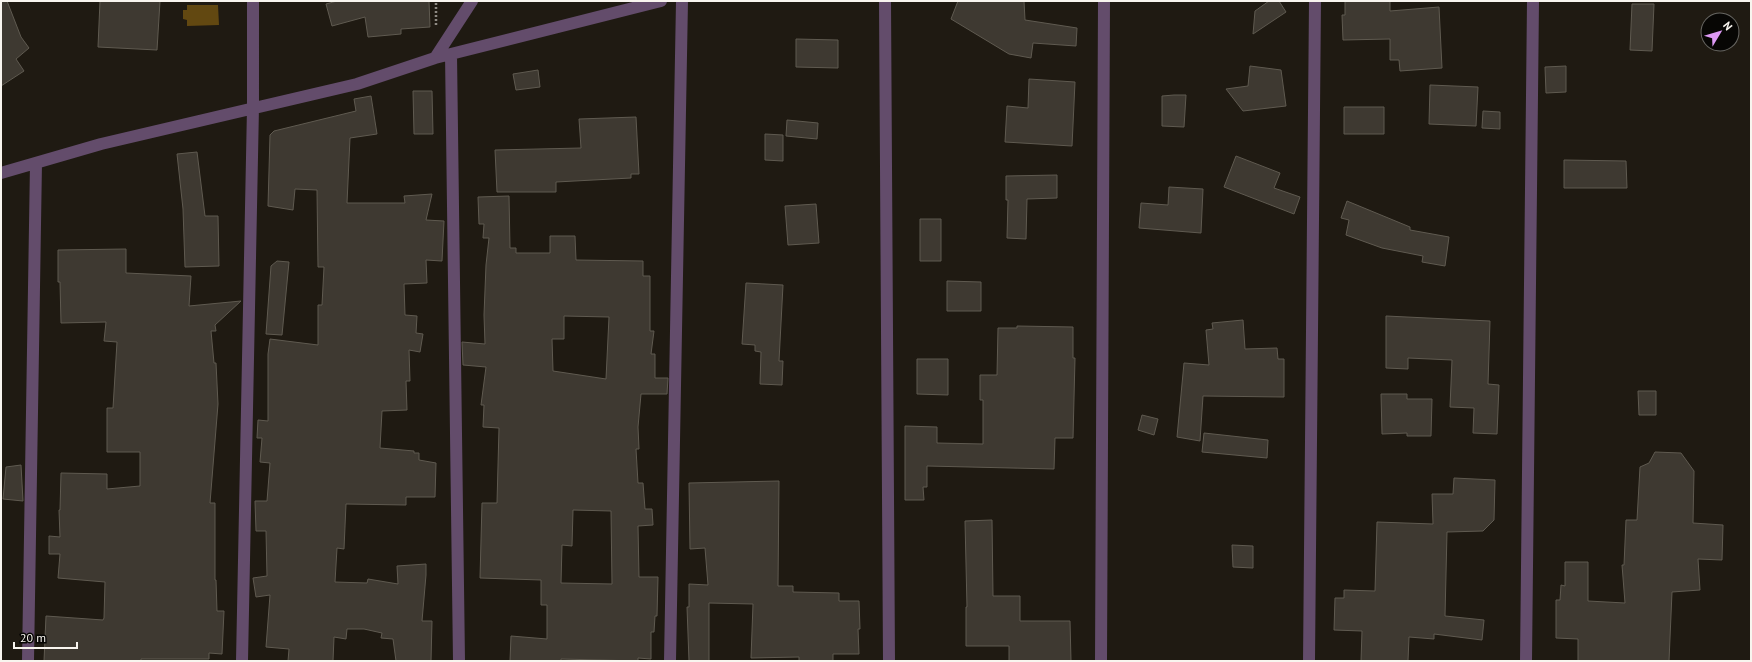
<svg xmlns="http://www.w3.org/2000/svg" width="1752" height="662" font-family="'PT Sans',sans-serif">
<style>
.water{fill:#624811}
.building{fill:#3e3931;stroke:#5f5a50;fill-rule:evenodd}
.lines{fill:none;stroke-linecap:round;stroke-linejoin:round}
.path{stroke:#8e8a83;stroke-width:2.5;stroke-dasharray:2 2;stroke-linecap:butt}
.minor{stroke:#634c6b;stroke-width:12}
</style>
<rect width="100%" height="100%" fill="#1f1a12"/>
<!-- water -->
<path class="water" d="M 187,5 L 218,5 L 219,25 L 187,26 L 187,20 L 183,19 L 183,10 L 187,10 Z"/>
<!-- building -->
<path class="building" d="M 1,1 L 7,1 L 21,37 L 29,48 L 16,59 L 24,71 L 1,86 Z
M 100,1 L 160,1 L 157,50 L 98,47 Z
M 337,1 L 429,1 L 430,27 L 401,29 L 401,34 L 368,37 L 365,17 L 332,26 L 326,4 Z
M 958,1 L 1024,1 L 1025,20 L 1077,28 L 1076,46 L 1033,43 L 1031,58 L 1009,54 L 951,19 Z
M 1269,1 L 1279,1 L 1286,12 L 1253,34 L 1255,11 Z
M 1345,1 L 1390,1 L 1390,11 L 1439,7 L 1442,68 L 1400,71 L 1399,60 L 1390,60 L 1390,39 L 1343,40 L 1342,15 L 1345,15 Z
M 1632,4 L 1654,4 L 1652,51 L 1630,50 Z
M 796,39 L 838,40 L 838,68 L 796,67 Z
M 1250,66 L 1281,70 L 1286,106 L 1243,111 L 1226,89 L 1248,86 Z
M 1566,66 L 1566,92 L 1546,93 L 1545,67 Z
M 538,70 L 540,87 L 516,90 L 513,74 Z
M 1029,79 L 1075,82 L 1072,146 L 1005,142 L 1007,106 L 1028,108 Z
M 1430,85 L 1478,87 L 1476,126 L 1429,124 Z
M 413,91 L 432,91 L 433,134 L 414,134 Z
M 1174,95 L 1186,95 L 1184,127 L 1162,126 L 1162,96 Z
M 371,96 L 377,134 L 350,138 L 347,203 L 405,203 L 404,196 L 432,194 L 426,220 L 444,221 L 442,261 L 426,260 L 427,283 L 404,284 L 405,315 L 417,316 L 416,333 L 423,334 L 420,352 L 409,350 L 410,381 L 406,381 L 407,410 L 382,411 L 380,448 L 414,451 L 414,453 L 419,453 L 419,460 L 436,463 L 435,497 L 406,497 L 406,505 L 346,504 L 344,549 L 337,548 L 335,582 L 367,583 L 368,579 L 398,584 L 397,566 L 426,564 L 426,575 L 422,621 L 432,621 L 431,661 L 396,661 L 393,639 L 381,638 L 382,633 L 364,629 L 347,629 L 346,639 L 334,637 L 333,661 L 288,661 L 289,649 L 266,647 L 270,595 L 256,597 L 253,578 L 267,576 L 266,531 L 256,531 L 255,501 L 267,501 L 270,463 L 260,462 L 262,438 L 257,438 L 258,420 L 268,421 L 268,354 L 270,339 L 318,345 L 318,305 L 322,305 L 324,267 L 318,267 L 317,190 L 295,189 L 293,210 L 268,206 L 270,135 L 274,131 L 356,111 L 354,99 Z
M 1344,107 L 1384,107 L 1384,134 L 1344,134 Z
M 1483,111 L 1500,112 L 1500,129 L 1482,128 Z
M 636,117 L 639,174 L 631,174 L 631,178 L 556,182 L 556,192 L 497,192 L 495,150 L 581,148 L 579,119 Z
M 787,120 L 818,123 L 817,139 L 786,136 Z
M 765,134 L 783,135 L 783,161 L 765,160 Z
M 197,152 L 205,216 L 218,216 L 219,266 L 185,267 L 183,209 L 177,154 Z
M 1236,156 L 1280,173 L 1274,188 L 1300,197 L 1294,214 L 1224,187 Z
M 1564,160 L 1626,161 L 1627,188 L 1564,188 Z
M 1057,175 L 1057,198 L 1027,199 L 1026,239 L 1007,238 L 1008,200 L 1006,200 L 1006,176 Z
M 1169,187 L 1203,189 L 1201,233 L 1139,228 L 1141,203 L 1168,205 Z
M 509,196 L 510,248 L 516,248 L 516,253 L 550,253 L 550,236 L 575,236 L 576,260 L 643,261 L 643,276 L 650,276 L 650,331 L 654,331 L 651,354 L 655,354 L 655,378 L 668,378 L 667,394 L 641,394 L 638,427 L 639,449 L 636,449 L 638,483 L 643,483 L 645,509 L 652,509 L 653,525 L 638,526 L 639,577 L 658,577 L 657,616 L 655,616 L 654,632 L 651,632 L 651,659 L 638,658 L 638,661 L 561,659 L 561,661 L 510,661 L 511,636 L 547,639 L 547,605 L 541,605 L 541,580 L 480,578 L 482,503 L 497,503 L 499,428 L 483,427 L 484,405 L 481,405 L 486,367 L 463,365 L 462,342 L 485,344 L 484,315 L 486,265 L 489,238 L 483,238 L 484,224 L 479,224 L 478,197 ZM 564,316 L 609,317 L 606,379 L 553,371 L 552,339 L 564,339 ZM 573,510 L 611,511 L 612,584 L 561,583 L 562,545 L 572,546 Z
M 1347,201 L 1410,227 L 1410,230 L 1449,237 L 1445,266 L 1422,262 L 1423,256 L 1382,248 L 1346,235 L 1349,220 L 1341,218 Z
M 816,204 L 819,243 L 788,245 L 785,206 Z
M 920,219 L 941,219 L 941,261 L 920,261 Z
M 126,249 L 126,273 L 191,276 L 189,306 L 241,301 L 215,325 L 216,331 L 211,331 L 214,363 L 216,363 L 218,404 L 210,503 L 215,503 L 215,580 L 216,580 L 217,611 L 224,611 L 222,654 L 209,653 L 209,659 L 141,659 L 141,661 L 44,661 L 46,616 L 103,620 L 104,618 L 105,582 L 58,578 L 60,554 L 49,554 L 49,536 L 60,537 L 59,510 L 60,510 L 61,473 L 107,474 L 107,489 L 140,486 L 140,452 L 107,452 L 107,408 L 113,408 L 117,342 L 104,341 L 106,322 L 61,323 L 60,282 L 58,282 L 58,250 Z
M 277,261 L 289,262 L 282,335 L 266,334 L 271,266 Z
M 947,281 L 981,282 L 981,311 L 947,311 Z
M 746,283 L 783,285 L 779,361 L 783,361 L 782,385 L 760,384 L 761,352 L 755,351 L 755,345 L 742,344 Z
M 1386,316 L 1490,321 L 1488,384 L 1499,385 L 1497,434 L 1473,433 L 1474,408 L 1450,407 L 1452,360 L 1408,358 L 1408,369 L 1386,368 Z
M 1243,320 L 1245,349 L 1277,348 L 1278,359 L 1284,359 L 1284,397 L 1203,396 L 1200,441 L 1177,437 L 1184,363 L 1209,365 L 1206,330 L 1213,329 L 1212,323 Z
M 1017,326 L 1073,327 L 1073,358 L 1075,358 L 1073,438 L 1055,438 L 1054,469 L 927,466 L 927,487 L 923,487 L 924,500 L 905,500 L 905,426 L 937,427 L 937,443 L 983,444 L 983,400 L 980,400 L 980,375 L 997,375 L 998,328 L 1017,328 Z
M 917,359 L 948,359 L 948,395 L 917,394 Z
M 1638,391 L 1656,391 L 1656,415 L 1639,415 Z
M 1381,394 L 1407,394 L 1407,399 L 1432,399 L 1431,436 L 1407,436 L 1407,433 L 1382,434 Z
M 1142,415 L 1158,419 L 1154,435 L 1138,430 Z
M 1204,433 L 1268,440 L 1267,458 L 1202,452 Z
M 1655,452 L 1681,453 L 1694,471 L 1693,523 L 1723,525 L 1722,560 L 1698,559 L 1700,590 L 1672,592 L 1669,661 L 1578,661 L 1578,639 L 1556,638 L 1556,600 L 1560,600 L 1561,585 L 1565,586 L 1565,562 L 1588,562 L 1588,601 L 1625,603 L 1622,565 L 1624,565 L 1626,520 L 1637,520 L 1640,467 L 1649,463 Z
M 21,465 L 23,501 L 3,499 L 6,467 Z
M 1454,478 L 1495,480 L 1494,520 L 1483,531 L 1447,532 L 1445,616 L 1484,620 L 1482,640 L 1434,634 L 1434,639 L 1409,637 L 1408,661 L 1361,661 L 1362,631 L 1334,630 L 1335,598 L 1344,598 L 1344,590 L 1375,591 L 1377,522 L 1433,524 L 1432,494 L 1453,494 Z
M 779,481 L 778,586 L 793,586 L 793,592 L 839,593 L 839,601 L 859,601 L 860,629 L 858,629 L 859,654 L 833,654 L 833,661 L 799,661 L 799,657 L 751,658 L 753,604 L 709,603 L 709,661 L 689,661 L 687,607 L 689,607 L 689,584 L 708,585 L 705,548 L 690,549 L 689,483 Z
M 992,520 L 993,596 L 1020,596 L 1020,621 L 1070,621 L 1071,661 L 1009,661 L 1009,646 L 966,646 L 966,607 L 967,607 L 965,521 Z
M 1232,545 L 1253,546 L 1253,568 L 1233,567 Z"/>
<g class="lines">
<!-- path -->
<path class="path" d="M 436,25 L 436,1"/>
<!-- minor -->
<path class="minor" d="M 885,1 L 889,661
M 451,54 L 459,661
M 435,58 L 472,1
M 1,173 L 101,144 L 357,84 L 435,58 L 661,1
M 28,661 L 36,163
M 242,661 L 253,107 L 253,1
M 670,661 L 682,1
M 1101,661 L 1104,1
M 1309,661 L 1315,1
M 1526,661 L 1533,1"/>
</g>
<!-- border -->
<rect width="1752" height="662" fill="none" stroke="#f8f5ef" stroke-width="4"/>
<!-- north arrow -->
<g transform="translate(1720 32) rotate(52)"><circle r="19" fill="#070604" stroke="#676662"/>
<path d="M0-3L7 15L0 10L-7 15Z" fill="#dd99f4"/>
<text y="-6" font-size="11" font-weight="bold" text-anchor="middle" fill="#f8f5ef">N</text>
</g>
<!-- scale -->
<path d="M14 642v6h63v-6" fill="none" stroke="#f8f5ef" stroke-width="2"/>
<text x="20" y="642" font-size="12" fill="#f8f5ef" stroke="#070604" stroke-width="3" paint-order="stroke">20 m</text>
</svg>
